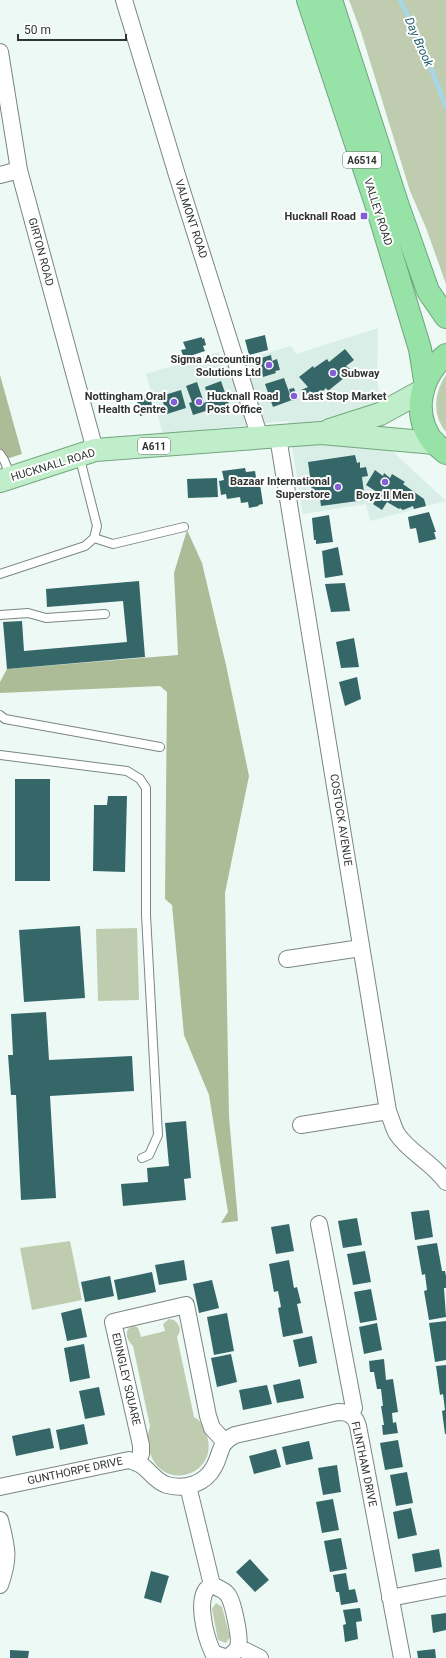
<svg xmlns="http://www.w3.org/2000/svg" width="446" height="1658" font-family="Roboto,sans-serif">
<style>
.built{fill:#d9eee7}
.green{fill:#bfccaf}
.forest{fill:#acbc97}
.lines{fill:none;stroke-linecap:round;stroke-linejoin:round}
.stream{stroke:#a7d6e8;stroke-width:4.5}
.building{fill:#356769}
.lane-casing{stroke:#7b8682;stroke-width:10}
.street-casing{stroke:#7b8682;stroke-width:18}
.primary-casing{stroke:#72a57e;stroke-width:24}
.highway-casing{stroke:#72a57e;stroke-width:24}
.lane{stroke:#fff;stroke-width:8}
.street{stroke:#fff;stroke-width:16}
.primary{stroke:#c0eeca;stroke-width:22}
.highway{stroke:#96e2a7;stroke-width:22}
.poi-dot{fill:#845ed9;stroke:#fff;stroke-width:1.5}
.labels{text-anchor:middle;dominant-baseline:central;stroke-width:4;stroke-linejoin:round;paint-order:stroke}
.shield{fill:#fff;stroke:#6e7170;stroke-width:1}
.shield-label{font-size:10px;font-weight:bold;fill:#303433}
.street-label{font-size:11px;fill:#303433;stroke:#fff}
.poi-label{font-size:11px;font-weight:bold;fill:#303433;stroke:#fff;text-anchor:end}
.water-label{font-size:12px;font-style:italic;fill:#1f5b6e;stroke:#fff}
</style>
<rect width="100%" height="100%" fill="#ecf9f5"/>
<!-- built -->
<path class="built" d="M 378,328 L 377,381 L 390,449 L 446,501 L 370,521 L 366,504 L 303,514 L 288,421 L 163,434 L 146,374 L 219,352 L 223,368 L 245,359 L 291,346 L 296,354 Z"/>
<!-- green -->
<path class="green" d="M 349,0 L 446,0 L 446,284 L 426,228 L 410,191 L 361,32 Z
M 446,375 L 446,432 C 432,415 434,393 446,375 Z
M 137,928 L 139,1000 L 98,1001 L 96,929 Z
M 70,1241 L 82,1300 L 32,1310 L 20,1248 Z
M 169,1319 L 174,1320 C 180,1325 182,1330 177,1337 L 194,1417 C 202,1421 204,1428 207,1436 C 219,1475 163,1493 150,1453 C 147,1444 147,1436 150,1426 L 133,1346 C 128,1341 125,1336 128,1329 L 132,1326 C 139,1325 139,1331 141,1337 L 165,1331 L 163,1324 Z
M 216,1603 L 222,1607 L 230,1637 L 226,1643 L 218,1640 L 212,1609 Z"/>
<!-- forest -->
<path class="forest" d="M 0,375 L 22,454 L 0,461 Z
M 187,530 L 202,563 L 226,665 L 249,776 L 225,893 L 229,1117 L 238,1221 L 221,1223 L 228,1212 L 209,1095 L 184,1035 L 172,905 L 165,899 L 167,692 L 160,686 L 0,693 L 0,682 L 7,669 L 178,655 L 174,573 Z"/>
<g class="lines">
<!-- stream -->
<path class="stream" d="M 400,0 L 420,40 L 446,107"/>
</g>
<!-- building -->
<path class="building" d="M 265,335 L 268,350 L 249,355 L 245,340 Z
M 202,337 L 202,339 L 204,338 L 206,345 L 203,346 L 205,351 L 184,358 L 181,350 L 186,349 L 183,342 Z
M 345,349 L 354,360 L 346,366 L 350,369 L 342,376 L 344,378 L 328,391 L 326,388 L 320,394 L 318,392 L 313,395 L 310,391 L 309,392 L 310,394 L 303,396 L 301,390 L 308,387 L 299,377 L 313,366 L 314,368 L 327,359 L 329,362 Z
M 271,355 L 272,361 L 277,359 L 280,370 L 275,371 L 276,373 L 263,377 L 258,359 Z
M 284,378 L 292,400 L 273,407 L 265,384 Z
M 221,381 L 230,407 L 214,413 L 212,409 L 193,415 L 189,403 L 192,402 L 186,386 L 197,382 L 204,403 L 209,401 L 205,387 Z
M 294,388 L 298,399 L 293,401 L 289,389 Z
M 181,390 L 186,408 L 167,414 L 161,396 Z
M 149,393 L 154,412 L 140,416 L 136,397 Z
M 355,455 L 357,463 L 360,462 L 360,468 L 366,467 L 368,476 L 362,477 L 365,500 L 321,506 L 320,498 L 313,499 L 308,462 Z
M 245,468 L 246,472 L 255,471 L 257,484 L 260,484 L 263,504 L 258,505 L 259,506 L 249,508 L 248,502 L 241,503 L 240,497 L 227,499 L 226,494 L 221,495 L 219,481 L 224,480 L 222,471 Z
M 375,470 L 383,476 L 384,473 L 390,478 L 392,474 L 405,482 L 403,484 L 424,499 L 426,506 L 414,509 L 413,506 L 403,510 L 400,508 L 399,509 L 387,502 L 382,510 L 373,504 L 380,494 L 366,485 Z
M 217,478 L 218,497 L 188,498 L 187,479 Z
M 429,512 L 436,532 L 434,532 L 436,539 L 419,543 L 416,528 L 410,529 L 408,517 Z
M 329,515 L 333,542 L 316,544 L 316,540 L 314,540 L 312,518 Z
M 338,547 L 343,575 L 325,578 L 322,551 Z
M 139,581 L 145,657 L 7,669 L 3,622 L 22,621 L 24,651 L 127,642 L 123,601 L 47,607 L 46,589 Z
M 345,583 L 350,611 L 331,612 L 325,584 Z
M 354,638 L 359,667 L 341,668 L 336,642 Z
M 357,677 L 361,699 L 345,706 L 339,682 Z
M 15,779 L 50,779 L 50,881 L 15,881 Z
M 108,796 L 127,796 L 125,872 L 93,871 L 94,805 L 107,805 Z
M 80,926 L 85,998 L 24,1002 L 19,930 Z
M 46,1012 L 49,1060 L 132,1056 L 134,1091 L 50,1096 L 56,1198 L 21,1200 L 16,1095 L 11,1095 L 8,1055 L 13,1055 L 11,1014 Z
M 186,1121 L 191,1178 L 184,1179 L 186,1200 L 123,1206 L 121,1184 L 148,1182 L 147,1168 L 169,1166 L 165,1123 Z
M 429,1210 L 433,1237 L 415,1240 L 411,1212 Z
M 357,1218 L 362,1245 L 343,1248 L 338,1221 Z
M 289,1224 L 294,1251 L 276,1254 L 271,1227 Z
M 437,1243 L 442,1271 L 445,1271 L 446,1276 L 446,1288 L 444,1288 L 446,1317 L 429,1320 L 424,1291 L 427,1290 L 425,1274 L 422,1275 L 417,1246 Z
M 365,1251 L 371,1282 L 353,1285 L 347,1254 Z
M 184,1260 L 187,1280 L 159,1285 L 155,1265 Z
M 289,1260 L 294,1288 L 297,1287 L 301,1303 L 297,1304 L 303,1333 L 283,1337 L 278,1308 L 281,1307 L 278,1291 L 274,1292 L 269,1264 Z
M 152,1272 L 156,1292 L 118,1300 L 114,1280 Z
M 110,1276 L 114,1296 L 85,1302 L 81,1282 Z
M 212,1280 L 219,1308 L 199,1313 L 193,1284 Z
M 371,1289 L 377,1320 L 360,1323 L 354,1292 Z
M 81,1308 L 87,1337 L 67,1341 L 61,1313 Z
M 227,1313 L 234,1351 L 214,1355 L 207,1317 Z
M 446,1321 L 446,1360 L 435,1362 L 429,1323 Z
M 377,1323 L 382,1350 L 364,1354 L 359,1327 Z
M 312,1336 L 317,1363 L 299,1367 L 293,1340 Z
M 84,1344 L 90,1378 L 70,1382 L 64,1348 Z
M 231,1354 L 237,1382 L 217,1387 L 211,1358 Z
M 384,1359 L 386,1380 L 393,1379 L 398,1412 L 392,1413 L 393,1423 L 396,1422 L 398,1433 L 383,1435 L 382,1425 L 384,1425 L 381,1406 L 383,1406 L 381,1389 L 377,1389 L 374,1372 L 370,1372 L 369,1361 Z
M 446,1365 L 446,1434 L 445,1434 L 442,1411 L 445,1410 L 443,1394 L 440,1395 L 436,1366 Z
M 300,1379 L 304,1398 L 277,1403 L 273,1385 Z
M 267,1385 L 272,1404 L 243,1410 L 239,1390 Z
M 99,1387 L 105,1415 L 85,1419 L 79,1391 Z
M 84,1424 L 88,1444 L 60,1450 L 56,1430 Z
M 50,1428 L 54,1448 L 16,1456 L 12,1436 Z
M 398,1440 L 403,1467 L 385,1470 L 380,1443 Z
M 309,1441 L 313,1459 L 286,1465 L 282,1447 Z
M 276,1449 L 281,1467 L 254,1474 L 249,1456 Z
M 337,1465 L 341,1492 L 323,1495 L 318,1468 Z
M 407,1472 L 413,1503 L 396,1506 L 390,1475 Z
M 333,1499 L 339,1530 L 322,1533 L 316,1502 Z
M 411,1508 L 417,1535 L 398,1539 L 393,1512 Z
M 341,1538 L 347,1569 L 330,1572 L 324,1541 Z
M 439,1549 L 442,1567 L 415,1572 L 412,1554 Z
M 250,1559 L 269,1580 L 255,1592 L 236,1572 Z
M 151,1571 L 169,1576 L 161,1603 L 144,1598 Z
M 346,1573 L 349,1590 L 355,1589 L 358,1602 L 341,1605 L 339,1592 L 336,1592 L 333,1575 Z
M 360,1608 L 362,1621 L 356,1622 L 358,1639 L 345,1642 L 343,1625 L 346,1624 L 343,1610 Z
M 446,1613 L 446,1630 L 433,1633 L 431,1615 Z
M 435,1649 L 436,1658 L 418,1658 L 417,1651 Z
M 10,1650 L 29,1651 L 28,1658 L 10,1658 Z"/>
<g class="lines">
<defs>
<path id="lane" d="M 0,454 L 4,460 L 11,477
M 94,538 L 113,544 L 184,527
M 0,574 L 85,546 L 94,538 L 97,526 L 79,455
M 0,615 L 28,613 L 46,618 L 105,614
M 0,715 L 5,719 L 160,747
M 0,755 L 127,771 L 140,779 L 146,788 L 146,915 L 158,1135 L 149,1155 L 142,1158"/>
<path id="street" d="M 124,0 L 177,175 L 260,438
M 0,52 L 19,170 L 95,450
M 0,175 L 19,170
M 278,437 L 388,1111 C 391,1118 393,1127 397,1134 C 410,1153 433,1163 446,1182
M 287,959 L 361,948
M 301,1125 L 388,1111
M 319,1224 L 354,1408 L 351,1414
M 137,1463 L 141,1454 L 141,1445 L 113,1322 L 186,1305 L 208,1416 L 212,1428 L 225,1442
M 188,1486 L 212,1585
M 0,1487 L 129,1460 C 135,1462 141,1464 145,1468 C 152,1474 157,1482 167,1485 C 185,1490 205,1484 214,1467 C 222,1453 218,1443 235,1435 L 338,1412 C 348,1412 355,1415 358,1426 L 402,1658
M 0,1520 C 7,1548 10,1557 0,1585
M 212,1585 C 218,1588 225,1590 228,1595 C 233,1602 241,1639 238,1647 C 236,1652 231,1655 227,1658 L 213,1653 C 206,1638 193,1594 212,1585 Z
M 390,1598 L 446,1587
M 238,1647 L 260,1658"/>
<path id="primary" d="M 330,430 L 380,414 L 422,391
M 0,481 L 95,450 L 321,433 L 435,443"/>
<path id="highway" d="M 308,0 L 377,207 L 420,349 L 425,380
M 331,0 L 398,206 L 428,291 L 446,317
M 446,355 C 420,376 411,415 434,443 C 438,446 442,450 446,453"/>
</defs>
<!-- lane casing -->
<use href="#lane" class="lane-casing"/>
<!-- street casing -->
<use href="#street" class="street-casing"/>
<!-- primary casing -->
<use href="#primary" class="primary-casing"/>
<!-- highway casing -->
<use href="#highway" class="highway-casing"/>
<!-- lane -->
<use href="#lane" class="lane"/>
<!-- street -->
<use href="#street" class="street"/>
<!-- primary -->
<use href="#primary" class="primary"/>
<!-- highway -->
<use href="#highway" class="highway"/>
</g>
<!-- markers -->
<g class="poi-dot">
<rect x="360" y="212" width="8" height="8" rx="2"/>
<circle cx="269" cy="365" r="4"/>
<circle cx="333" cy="373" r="4"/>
<circle cx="294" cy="396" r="4"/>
<circle cx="174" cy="402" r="4"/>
<circle cx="199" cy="402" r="4"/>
<circle cx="385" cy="482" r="4"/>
<circle cx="338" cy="487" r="4"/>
</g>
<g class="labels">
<!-- shield labels -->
<g class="shield">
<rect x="343" y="152" width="38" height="16" rx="3"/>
<rect x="138" y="438" width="32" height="16" rx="3"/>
</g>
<g class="shield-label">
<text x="362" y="160">A6514</text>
<text x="154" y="446">A611</text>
</g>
<!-- street labels -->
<g class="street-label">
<text transform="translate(378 212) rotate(72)">VALLEY ROAD</text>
<text transform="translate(191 219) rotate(72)">VALMONT ROAD</text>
<text transform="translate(41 252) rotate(75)">GIRTON ROAD</text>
<text transform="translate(53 465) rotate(-17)">HUCKNALL ROAD</text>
<text transform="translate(341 820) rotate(81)">COSTOCK AVENUE</text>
<text transform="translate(126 1379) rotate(77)">EDINGLEY SQUARE</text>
<text transform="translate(364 1464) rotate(78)">FLINTHAM DRIVE</text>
<text transform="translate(75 1471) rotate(-12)">GUNTHORPE DRIVE</text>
</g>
<!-- poi labels -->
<g class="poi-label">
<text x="356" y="216">Hucknall Road</text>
<text x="261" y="359">Sigma Accounting<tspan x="261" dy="13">Solutions Ltd</tspan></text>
<text x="341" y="373" text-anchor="start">Subway</text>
<text x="166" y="396">Nottingham Oral<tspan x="166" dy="13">Health Centre</tspan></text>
<text x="207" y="396" text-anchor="start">Hucknall Road<tspan x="207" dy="13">Post Office</tspan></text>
<text x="302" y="396" text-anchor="start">Last Stop Market</text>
<text x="330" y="481">Bazaar International<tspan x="330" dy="13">Superstore</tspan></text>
<text x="385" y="495" text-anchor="middle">Boyz II Men</text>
</g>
<!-- water labels -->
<g class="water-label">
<text transform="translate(419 42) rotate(66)">Day Brook</text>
</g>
</g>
<!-- scale -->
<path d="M18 34v6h108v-6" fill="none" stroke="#303433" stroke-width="2"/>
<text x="24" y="34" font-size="12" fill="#303433" stroke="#ffffff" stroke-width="3" paint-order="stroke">50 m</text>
</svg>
